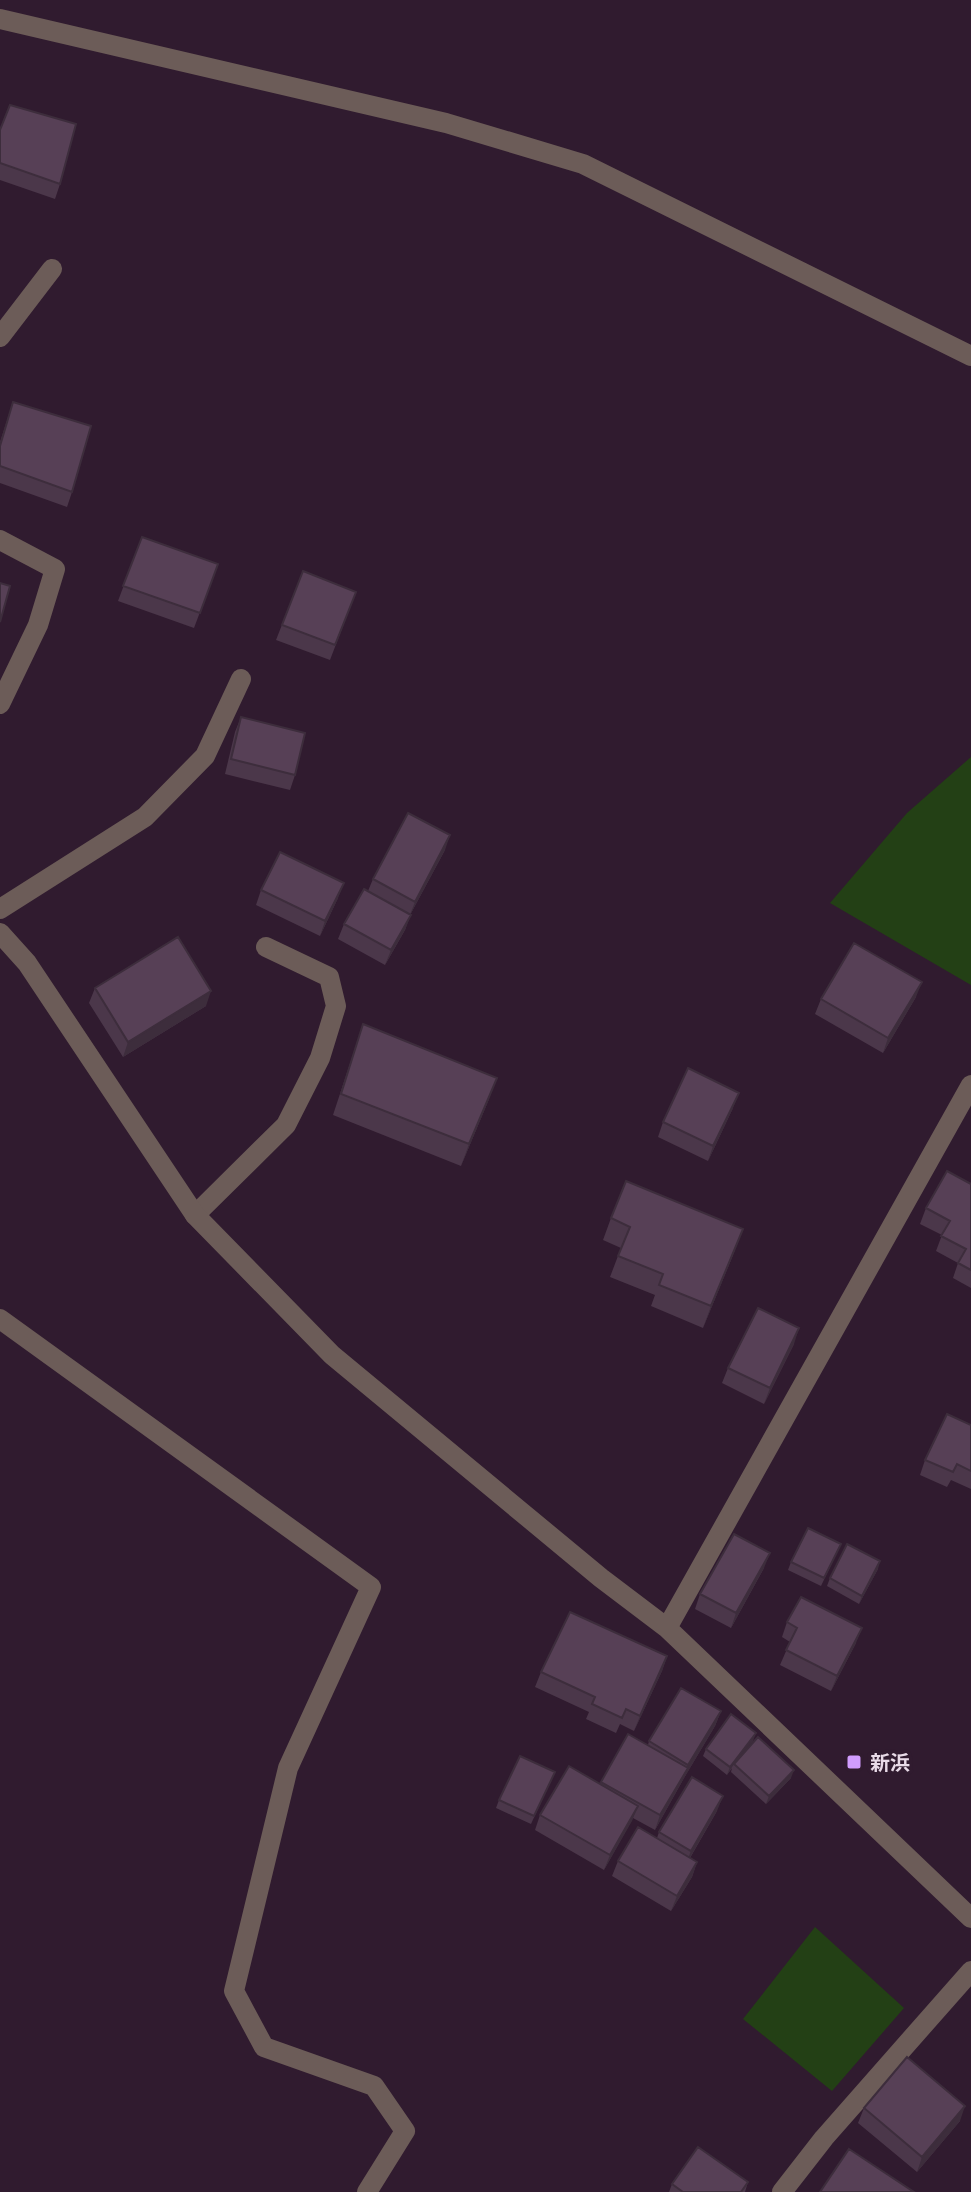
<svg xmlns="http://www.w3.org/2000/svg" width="971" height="2192" font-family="Commissioner,'Noto Sans JP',sans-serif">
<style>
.green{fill:#234015}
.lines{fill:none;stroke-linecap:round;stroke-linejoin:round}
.lane{stroke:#6c5c58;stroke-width:20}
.street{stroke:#6c5c58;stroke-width:20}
.wall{fill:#4b374a}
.shaded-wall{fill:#3d2d3c}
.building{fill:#574056;stroke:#3d2d3c;stroke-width:2}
.poi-dot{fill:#d19dfe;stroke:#301b2f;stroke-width:3}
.labels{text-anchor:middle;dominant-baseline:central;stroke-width:7;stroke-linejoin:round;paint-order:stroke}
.poi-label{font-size:20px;font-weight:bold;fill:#e9dbe8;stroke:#301b2f;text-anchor:start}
</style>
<rect width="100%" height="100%" fill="#301b2f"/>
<!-- green -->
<path class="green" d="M 971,757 L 971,985 L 830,903 L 907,813 Z
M 815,1927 L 904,2008 L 832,2091 L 743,2019 Z"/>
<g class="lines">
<!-- lane -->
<path class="lane" d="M 0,337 L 52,269
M 0,540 L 55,569 L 38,625 L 0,704
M 0,909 L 145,817 L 205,756 L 241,679
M 195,1215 L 286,1125 L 320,1058 L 336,1006 L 329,977 L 266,947"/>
<!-- street -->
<path class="street" d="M 0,19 L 446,123 L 583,164 L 971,356
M 0,933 L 27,963 L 195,1215 L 332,1355 L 601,1578 L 667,1628 L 971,1918
M 0,1319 L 371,1587 L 288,1768 L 234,1991 L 264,2047 L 374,2086 L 405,2131 L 367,2192
M 667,1628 L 971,1085
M 782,2192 L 824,2138 L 971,1971"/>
</g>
<!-- wall -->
<path class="wall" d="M 0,130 L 60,184 L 55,199 L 0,180 Z
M 13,402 L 72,492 L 67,507 L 0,483 L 0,442 Z
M 142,537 L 218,564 L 194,628 L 118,601 Z
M 303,571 L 356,592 L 330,660 L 276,640 Z
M 241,717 L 295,775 L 290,790 L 225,774 L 235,732 Z
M 445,850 L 410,915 L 405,930 L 385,965 L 338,939 L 344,924 L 368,891 L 373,879 Z
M 261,890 L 338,898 L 320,936 L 256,905 Z
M 95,988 L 206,1006 L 123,1057 L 89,1003 Z
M 916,997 L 883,1053 L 815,1014 L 821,999 Z
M 363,1024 L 489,1099 L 461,1166 L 333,1115 Z
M 733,1108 L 708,1161 L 658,1137 L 663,1122 Z
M 971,1184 L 971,1288 L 953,1278 L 958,1263 L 936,1251 L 942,1235 L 920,1224 L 926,1208 Z
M 611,1218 L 735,1250 L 703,1328 L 651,1306 L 655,1295 L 610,1277 L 621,1248 L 603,1240 Z
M 794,1344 L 764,1404 L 722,1383 L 728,1368 Z
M 971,1425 L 971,1489 L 951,1480 L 947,1487 L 920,1475 L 925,1460 Z
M 841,1544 L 821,1586 L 788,1570 L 791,1562 Z
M 764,1568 L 731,1628 L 695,1609 L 700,1594 Z
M 878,1569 L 859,1604 L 827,1586 L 830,1578 Z
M 787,1622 L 856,1643 L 831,1691 L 780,1665 L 790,1642 L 782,1637 Z
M 667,1656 L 662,1671 L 634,1731 L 620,1724 L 616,1733 L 586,1719 L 589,1712 L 535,1687 L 541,1672 Z
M 721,1711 L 715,1726 L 684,1778 L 655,1830 L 633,1818 L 604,1870 L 535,1830 L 540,1815 L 600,1784 L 601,1782 L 648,1745 L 649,1741 Z
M 753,1741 L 743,1753 L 791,1778 L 766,1804 L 731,1772 L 732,1768 L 727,1775 L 703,1756 L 706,1749 Z
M 555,1772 L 531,1824 L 496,1808 L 499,1800 Z
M 717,1811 L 690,1858 L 697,1862 L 692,1877 L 671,1911 L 612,1876 L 618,1861 L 657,1838 L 659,1832 Z
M 864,2108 L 960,2121 L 917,2172 L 858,2123 Z
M 748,2182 L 745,2192 L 669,2192 L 672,2184 Z"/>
<!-- shaded-wall -->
<path class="shaded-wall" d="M 450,835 L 445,850 L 409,917 L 415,902 Z
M 344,883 L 338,898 L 320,936 L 325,921 Z
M 411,915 L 405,930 L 385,965 L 391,950 Z
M 922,982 L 916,997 L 883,1053 L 888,1038 Z
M 211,991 L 206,1006 L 123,1057 L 128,1042 Z
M 497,1078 L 489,1099 L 461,1166 L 469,1144 Z
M 739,1093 L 733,1108 L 708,1161 L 713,1146 Z
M 743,1229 L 735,1250 L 703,1328 L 711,1306 Z
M 799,1328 L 794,1344 L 764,1404 L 770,1388 Z
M 770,1553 L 764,1568 L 731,1628 L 736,1613 Z
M 880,1561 L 878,1569 L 859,1604 L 862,1596 Z
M 862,1628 L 856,1643 L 831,1691 L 837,1676 Z
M 667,1656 L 662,1671 L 634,1731 L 640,1716 Z
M 721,1711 L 715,1726 L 684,1778 L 655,1830 L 660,1815 L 688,1765 Z
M 756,1733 L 753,1741 L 734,1765 L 734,1764 L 727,1775 L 730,1767 Z
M 794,1770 L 791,1778 L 766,1804 L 769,1796 Z
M 723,1796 L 717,1811 L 685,1866 L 691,1851 Z
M 638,1806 L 632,1821 L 604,1870 L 610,1855 Z
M 697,1862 L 692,1877 L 671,1911 L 677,1896 Z
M 965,2106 L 960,2121 L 917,2172 L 922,2157 Z"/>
<!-- building -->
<path class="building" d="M 10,105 L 76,124 L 60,184 L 0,163 L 0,130 Z
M 13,402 L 91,426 L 72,492 L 0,466 L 0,446 Z
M 142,537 L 218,564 L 200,613 L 123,586 Z
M 303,571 L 356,592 L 335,645 L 282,625 Z
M 0,583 L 10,586 L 0,622 Z
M 241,717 L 305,733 L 295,775 L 231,759 Z
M 408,813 L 450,835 L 415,902 L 373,879 Z
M 280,852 L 344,883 L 325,921 L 261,890 Z
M 364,889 L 411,915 L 391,950 L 344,924 Z
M 178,937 L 211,991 L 128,1042 L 95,988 Z
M 854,943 L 922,982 L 888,1038 L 821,999 Z
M 363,1024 L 497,1078 L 469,1144 L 341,1094 Z
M 688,1068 L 739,1093 L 713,1146 L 663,1122 Z
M 947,1171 L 971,1184 L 971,1270 L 958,1263 L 966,1249 L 941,1236 L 950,1221 L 926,1208 Z
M 626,1181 L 743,1229 L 711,1306 L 659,1285 L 663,1274 L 618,1256 L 630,1227 L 611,1218 Z
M 758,1308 L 799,1328 L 770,1388 L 728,1368 Z
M 947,1414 L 971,1425 L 971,1471 L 957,1464 L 953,1472 L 925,1460 Z
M 808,1528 L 841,1544 L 824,1578 L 791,1562 Z
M 734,1534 L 770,1553 L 736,1613 L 700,1594 Z
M 847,1544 L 880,1561 L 862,1596 L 830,1578 Z
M 801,1597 L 862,1628 L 837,1676 L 786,1650 L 797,1628 L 787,1622 Z
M 570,1612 L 667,1656 L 640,1716 L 626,1709 L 622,1718 L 592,1704 L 595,1697 L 541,1672 Z
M 681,1688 L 721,1711 L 688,1765 L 649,1741 Z
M 731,1714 L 756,1733 L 730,1767 L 706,1749 Z
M 628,1734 L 688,1768 L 660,1815 L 601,1782 Z
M 758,1737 L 794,1770 L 769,1796 L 734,1764 Z
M 520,1756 L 555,1772 L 534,1816 L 499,1800 Z
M 569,1766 L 638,1806 L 610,1855 L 540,1815 Z
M 692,1777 L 723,1796 L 691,1851 L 659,1832 Z
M 638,1827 L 697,1862 L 677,1896 L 618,1861 Z
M 907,2057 L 965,2106 L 922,2157 L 864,2108 Z
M 698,2147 L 748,2182 L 741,2192 L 683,2192 L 672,2184 Z
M 849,2149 L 914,2192 L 820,2192 Z"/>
<!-- markers -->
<rect class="poi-dot" x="846" y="1754" width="16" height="16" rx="4"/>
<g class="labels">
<!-- poi labels -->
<g class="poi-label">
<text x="870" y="1762">新浜</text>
</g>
</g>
</svg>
